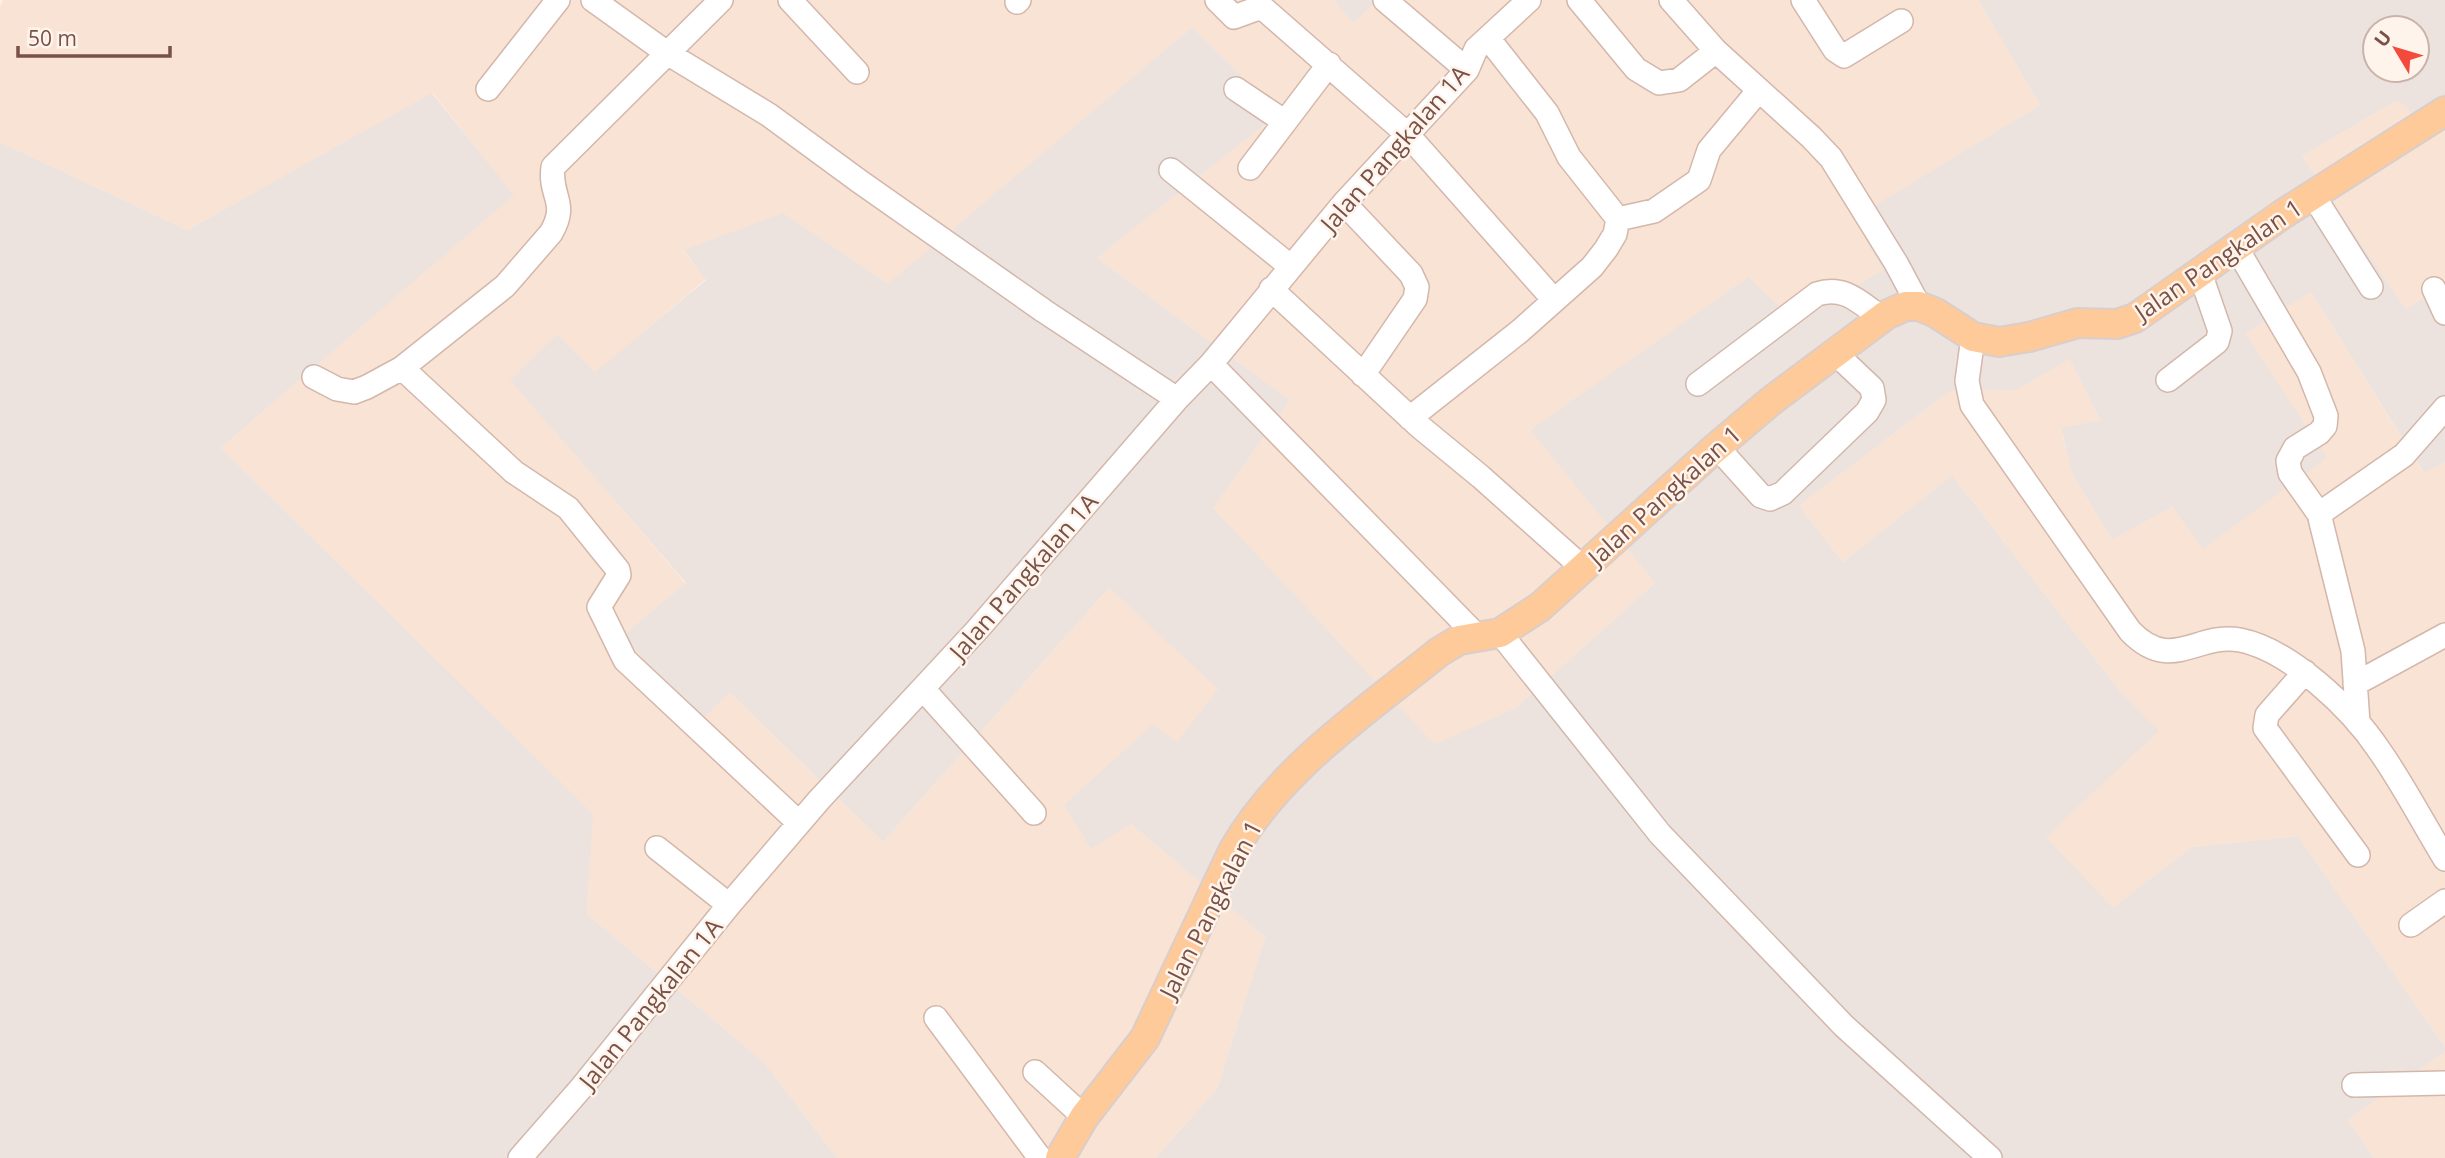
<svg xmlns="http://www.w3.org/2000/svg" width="2445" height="1158" font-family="'Open Sans',sans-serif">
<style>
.residential{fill:#f9e3d4}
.industrial{fill:#ede3de;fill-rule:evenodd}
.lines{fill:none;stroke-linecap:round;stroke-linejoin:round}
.minor-casing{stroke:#d3b7ab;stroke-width:26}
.major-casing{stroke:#d9cecb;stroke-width:32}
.minor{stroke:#fff;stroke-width:23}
.major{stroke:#ffca9a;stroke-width:28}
.labels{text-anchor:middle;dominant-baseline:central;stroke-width:5;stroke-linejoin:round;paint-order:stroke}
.street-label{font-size:24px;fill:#795146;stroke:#fff4ec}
</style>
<rect width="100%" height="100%" fill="#fef0e4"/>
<!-- residential -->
<path class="residential" d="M 3,0 L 1333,0 L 1354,22 L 1377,0 L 1978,0 L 2040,105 L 1855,218 L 1883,270 L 1794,321 L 1530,429 L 1655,583 L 1515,708 L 1433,745 L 1212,508 L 1290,400 L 1097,258 L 1278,113 L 1192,27 L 888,285 L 782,214 L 684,251 L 706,279 L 595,373 L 511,380 L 686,584 L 624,634 L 698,722 L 730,693 L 883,842 L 1109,588 L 1219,689 L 1177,743 L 1131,824 L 1265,937 L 1217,1089 L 1155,1158 L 837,1158 L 764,1062 L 587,914 L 592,814 L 221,448 L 513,195 L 433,93 L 187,230 L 0,142 L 0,6 Z
M 2398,100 L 2445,101 L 2445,283 L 2406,309 L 2302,156 Z
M 2311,292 L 2423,472 L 2445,462 L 2445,1047 L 2298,836 L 2192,847 L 2113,907 L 2045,837 L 2158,731 L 2120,691 L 1952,475 L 1843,562 L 1799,506 L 1950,391 L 2016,390 L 2070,358 L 2100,420 L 2061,429 L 2072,474 L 2112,540 L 2172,507 L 2203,548 L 2246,334 Z
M 2445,1052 L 2445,1158 L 2374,1158 L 2348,1120 Z"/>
<!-- industrial -->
<path class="industrial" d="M 1333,0 L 1377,0 L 1354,23 Z
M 1978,0 L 2445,0 L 2445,101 L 2416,118 L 2398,100 L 2302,156 L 2406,309 L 2445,283 L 2445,462 L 2424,473 L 2311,292 L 2246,334 L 2327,458 L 2203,549 L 2172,507 L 2112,540 L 2072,474 L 2061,428 L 2100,420 L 2070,359 L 2016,390 L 1950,391 L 1799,506 L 1843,562 L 1952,475 L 2120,691 L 2159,731 L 2046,837 L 2113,907 L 2192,847 L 2298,836 L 2445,1047 L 2445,1052 L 2348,1120 L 2374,1158 L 1155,1158 L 1217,1089 L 1265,937 L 1131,824 L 1091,849 L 1064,805 L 1153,724 L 1177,742 L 1218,689 L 1109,588 L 883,842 L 730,693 L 698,723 L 623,635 L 686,583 L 510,380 L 557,334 L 595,372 L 706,280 L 684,250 L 783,213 L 888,284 L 1192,27 L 1279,113 L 1097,258 L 1290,400 L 1213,508 L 1434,744 L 1515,708 L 1655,583 L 1530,430 L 1749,277 L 1794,321 L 1883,270 L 1854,218 L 2040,105 ZM 2375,28 L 2417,28 L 2417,70 L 2375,70 Z
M 432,93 L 514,195 L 221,448 L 593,814 L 587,914 L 764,1062 L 837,1158 L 0,1158 L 0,142 L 187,230 Z"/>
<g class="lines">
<defs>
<path id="minor" d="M 593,0 L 667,53 L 769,115 L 859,181 L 1044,311 L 1177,399
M 790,0 L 857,72
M 1217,0 L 1234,17 L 1256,9 L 1264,9 L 1408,135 L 1554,300
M 1385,0 L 1467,70
M 1579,0 L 1636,69 L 1659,83 L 1679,80 L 1716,51
M 1671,0 L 1716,51 L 1811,137 L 1831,158 L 1896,263 L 1919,306
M 1803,0 L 1835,50 L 1844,56 L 1901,21
M 1017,2 L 1019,0
M 1488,38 L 1547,113 L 1569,157 L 1618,219 L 1654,211 L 1699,180 L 1709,150 L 1759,90
M 488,89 L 558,0
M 1236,89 L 1285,122 L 1329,64
M 1250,168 L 1285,122
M 1171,170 L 1290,266
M 2313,195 L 2371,287
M 1344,203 L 1411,274 L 1417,287 L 1415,299 L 1363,375
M 2236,247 L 2309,372 L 2326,416 L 2325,426 L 2319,433 L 2295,448 L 2288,461 L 2290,473 L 2319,514 L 2353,651 L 2358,723
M 1271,289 L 1419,426 L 1481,477 L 1583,568
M 2434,289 L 2445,313
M 1973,337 L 1967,381 L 1972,405 L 2130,631 C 2171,674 2197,632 2240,640 C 2290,650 2351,708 2379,750 C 2403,784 2423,823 2445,859
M 1211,364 L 1478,637
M 402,368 L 514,472 L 568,508 L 618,570 L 619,575 L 599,607 L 625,660 L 799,823
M 314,377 L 337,389 L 354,392 L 367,387 L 402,368 L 505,286 L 551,233 C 569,202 549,197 553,167 L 721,0
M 2168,380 L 2217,342 L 2220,331 L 2200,273
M 1698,384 L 1817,294 C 1845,285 1860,303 1882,318
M 1410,418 L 1520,331 L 1592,267 L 1606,249 L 1615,234 L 1618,219
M 1717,447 L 1761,496 L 1770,499 L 1783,493 L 1867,412 L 1874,400 L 1872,388 L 1835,353
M 2319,514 L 2404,455 L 2445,408
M 1500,633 L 1660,834 L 1844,1026 L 1990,1158
M 2305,672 L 2267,715 L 2265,728 L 2358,855
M 2355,684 L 2445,635
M 923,689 L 1034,813
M 657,848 L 729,905
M 2411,925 L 2445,901
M 936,1018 L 1040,1158
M 1035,1072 L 1084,1117
M 2354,1085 L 2445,1083
M 520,1158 L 582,1087 L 729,905 L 819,800 L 977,630 L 1177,399 L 1211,364 L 1344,203 L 1467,70 L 1476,49 L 1529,0"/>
<path id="major" d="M 1060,1158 L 1084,1117 L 1145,1038 L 1233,851 C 1280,768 1366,711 1439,652 L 1459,640 L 1500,633 L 1540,607 L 1712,451 L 1771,401 L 1886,315 L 1906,306 L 1919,306 L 1936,313 L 1973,337 L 1999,342 L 2029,337 L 2078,323 L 2117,324 L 2135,318 L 2283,214 L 2445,111"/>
</defs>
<!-- minor casing -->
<use href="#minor" class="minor-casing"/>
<!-- major casing -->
<use href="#major" class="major-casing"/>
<!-- minor -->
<use href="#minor" class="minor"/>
<!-- major -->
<use href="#major" class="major"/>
</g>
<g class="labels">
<!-- street labels -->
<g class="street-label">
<text transform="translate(1394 148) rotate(-49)">Jalan Pangkalan 1A</text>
<text transform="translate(2218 259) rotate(-34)">Jalan Pangkalan 1</text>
<text transform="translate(1664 495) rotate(-42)">Jalan Pangkalan 1</text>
<text transform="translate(1023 576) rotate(-49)">Jalan Pangkalan 1A</text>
<text transform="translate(1210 909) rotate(-63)">Jalan Pangkalan 1</text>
<text transform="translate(650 1003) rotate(-51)">Jalan Pangkalan 1A</text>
</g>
</g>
<!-- north arrow -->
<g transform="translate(2396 49) rotate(308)"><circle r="33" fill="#fff4ec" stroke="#c9b3aa" stroke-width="2"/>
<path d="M0-5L12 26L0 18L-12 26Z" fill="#f44a3d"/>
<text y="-10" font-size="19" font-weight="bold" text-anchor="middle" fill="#795146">U</text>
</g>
<!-- scale -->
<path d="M18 46v10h152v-10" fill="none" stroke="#795146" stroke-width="3.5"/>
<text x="28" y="46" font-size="21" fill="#795146" stroke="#fff4ec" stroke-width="5" paint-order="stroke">50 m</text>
</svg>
